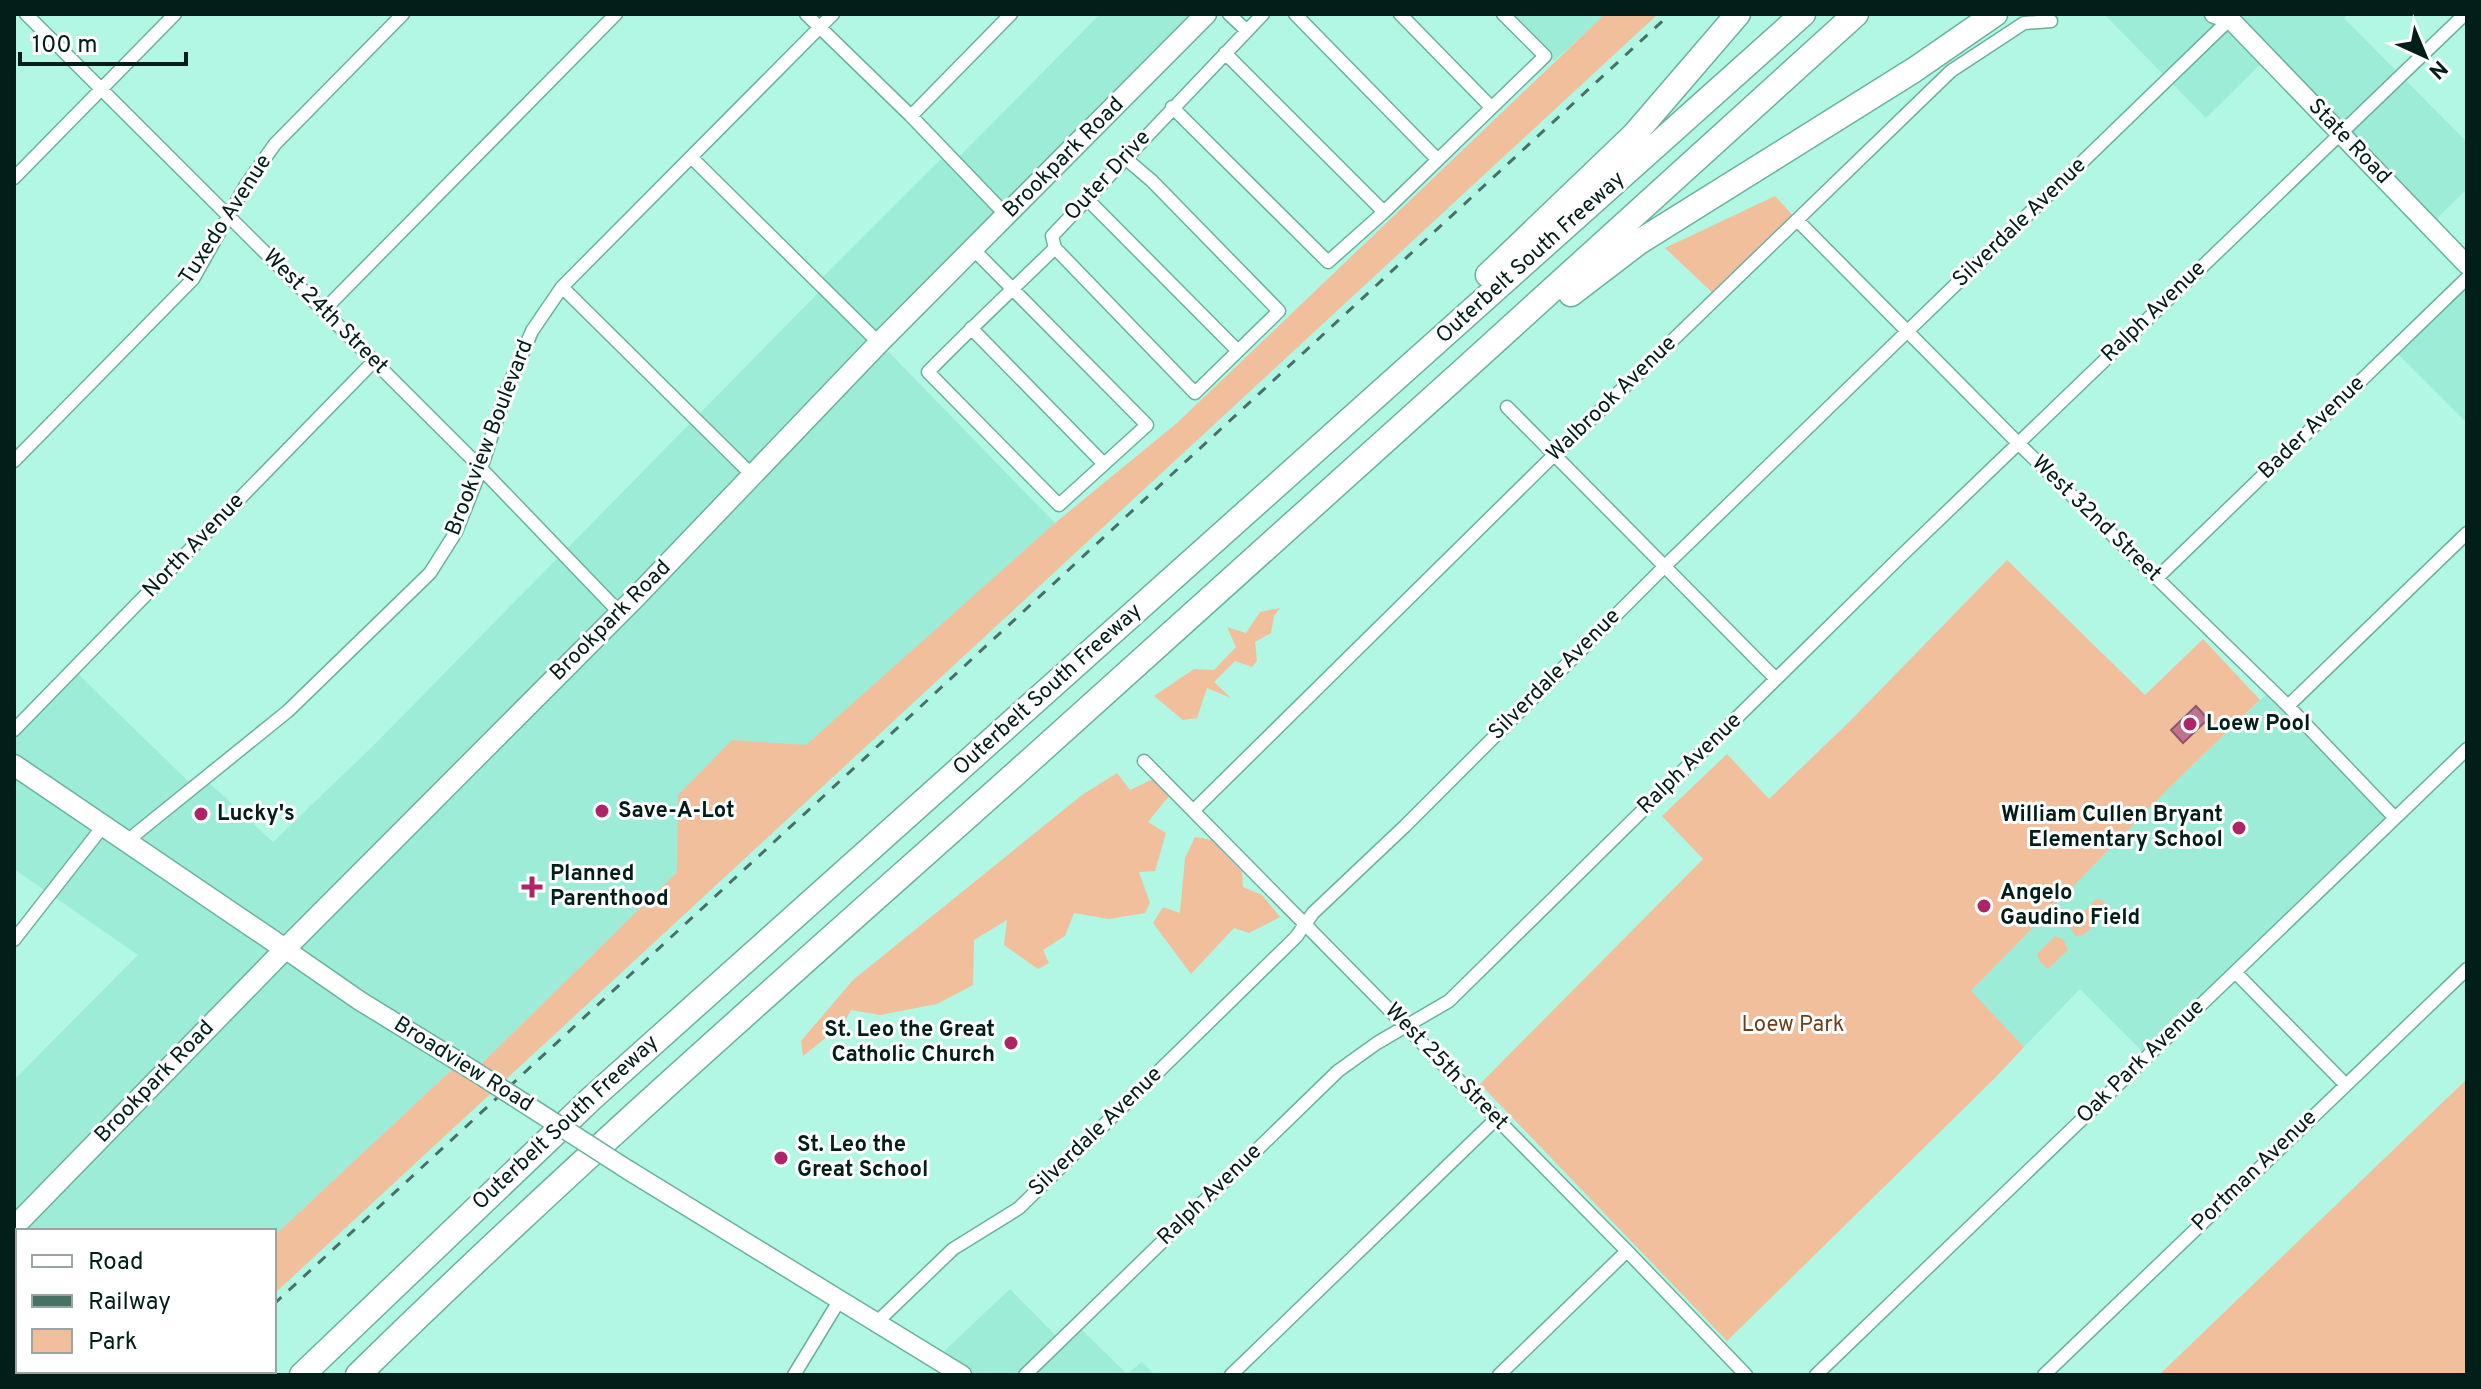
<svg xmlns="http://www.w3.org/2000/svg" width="2481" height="1389" font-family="Overpass,sans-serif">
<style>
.built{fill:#9cecd8}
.green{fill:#f1bf9b}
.water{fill:#c2718f;stroke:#88586b;stroke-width:2}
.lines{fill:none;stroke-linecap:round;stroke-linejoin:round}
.street-casing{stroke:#6cb09f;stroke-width:15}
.secondary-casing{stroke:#6cb09f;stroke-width:21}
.primary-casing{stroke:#6cb09f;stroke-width:23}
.highway-casing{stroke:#6cb09f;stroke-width:27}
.street{stroke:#fff;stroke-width:12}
.secondary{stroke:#fff;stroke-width:18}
.primary{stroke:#fff;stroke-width:20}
.highway{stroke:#fff;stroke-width:24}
.rail{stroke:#457166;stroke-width:3;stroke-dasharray:10 10;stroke-linecap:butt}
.secondary-bridge-casing{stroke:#6cb09f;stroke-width:21;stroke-linecap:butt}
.secondary-bridge{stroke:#fff;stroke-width:18}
.poi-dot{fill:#ae2567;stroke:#fff;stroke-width:3}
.labels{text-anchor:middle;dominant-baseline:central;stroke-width:6;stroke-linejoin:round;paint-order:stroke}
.street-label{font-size:22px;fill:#021e18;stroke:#fff}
.poi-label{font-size:22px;font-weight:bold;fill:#021e18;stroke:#fff;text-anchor:start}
.park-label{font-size:22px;fill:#6d3f19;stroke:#fff}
</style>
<rect width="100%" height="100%" fill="#b1f7e4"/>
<!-- built -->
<path class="built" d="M 1100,14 L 1206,14 L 879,342 L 1055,523 L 806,746 L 732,740 L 677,872 L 474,1071 L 460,1062 L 274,1236 L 274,1231 L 26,1231 L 18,1224 L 14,1227 L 14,1080 L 138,955 L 14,869 L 14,730 L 73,669 L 194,787 L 205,779 L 273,842 L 374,745 L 823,288 L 818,282 L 947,153 L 955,161 Z
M 1507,14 L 1606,14 L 1554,61 Z
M 2104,14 L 2348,14 L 2344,18 L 2467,142 L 2467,189 L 2429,226 L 2267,58 L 2206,118 Z
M 2467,278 L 2467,423 L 2393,349 Z
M 2271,690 L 2395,818 L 2148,1057 L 2080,989 L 2024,1047 L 1970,992 L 2172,785 Z
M 18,1257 L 18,1371 L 130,1371 L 125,1375 L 14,1375 L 14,1261 Z
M 1010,1289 L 1060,1340 L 1077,1325 L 1127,1374 L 1142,1362 L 1155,1375 L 950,1375 L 936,1359 Z"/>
<!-- green -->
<path class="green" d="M 1605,14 L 1658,14 L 274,1294 L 274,1236 L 460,1062 L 475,1070 L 677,872 L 678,795 L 732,740 L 806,745 L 1055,523 L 1177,423 Z
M 1775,196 L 1797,220 L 1717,297 L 1665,248 Z
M 2007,560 L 2145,695 L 2203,639 L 2260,700 L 2172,785 L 1971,991 L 2024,1047 L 1996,1077 L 1727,1341 L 1480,1084 L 1703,859 L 1662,816 L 1727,754 L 1769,799 L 1850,721 Z
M 1280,608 L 1274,616 L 1271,633 L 1255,642 L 1257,661 L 1252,667 L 1235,661 L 1214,682 L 1231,698 L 1207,688 L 1197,718 L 1183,720 L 1154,696 L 1194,669 L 1214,670 L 1236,647 L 1227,627 L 1246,633 L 1260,612 Z
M 1117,773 L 1130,790 L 1153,779 L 1169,796 L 1148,822 L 1166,833 L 1155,871 L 1139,872 L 1150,903 L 1145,913 L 1109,919 L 1074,913 L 1065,936 L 1043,950 L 1049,963 L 1038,969 L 1004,945 L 1007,920 L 974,940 L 973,985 L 937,1004 L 880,1015 L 851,1010 L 840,1031 L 828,1036 L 803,1056 L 801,1041 L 853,980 L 1082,795 Z
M 1195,837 L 1212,840 L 1242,872 L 1243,887 L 1262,895 L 1280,917 L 1249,933 L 1234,928 L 1191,974 L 1153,923 L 1163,907 L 1180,913 L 1185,858 Z
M 2096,899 L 2102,900 L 2109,909 L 2084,935 L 2076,936 L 2069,926 Z
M 2055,936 L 2063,939 L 2068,950 L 2048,969 L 2040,962 L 2037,954 Z
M 2467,1079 L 2467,1375 L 2159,1375 Z"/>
<!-- water -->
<path class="water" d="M 2196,706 L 2208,719 L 2183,743 L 2171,730 Z"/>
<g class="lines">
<defs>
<path id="street" d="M 26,14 L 471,458 L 620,613
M 806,14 L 911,116 L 1007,216
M 1229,14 L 1247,31
M 1295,14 L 1437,159
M 1400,14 L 1490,106
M 1225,53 L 1384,212
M 1172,107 L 1328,262 L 1384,212 L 1545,56 L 1503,14
M 911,116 L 1011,14
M 691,157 L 879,343
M 14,178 L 175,14
M 1088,200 L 1238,351
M 1797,220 L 2018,443 L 2288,706 L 2395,818
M 1055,248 L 1195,393 L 1279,311 L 1152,181 L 1125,158
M 973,249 L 1147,425 L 1059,505 L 928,372 C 970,329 1013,289 1055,248 L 1052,236 L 1263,14
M 562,287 L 753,476
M 323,311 L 616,14
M 971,328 L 1104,464
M 1507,407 L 1776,679
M 14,461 L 193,279 L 246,185 L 275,144 L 403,14
M 2157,578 L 2467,278
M 2288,706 L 2467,533
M 14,730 L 374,361
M 1144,761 L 1627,1251 L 1746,1375
M 1194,810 L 1555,454 L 1951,71 L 2024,23 L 2051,21
M 127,841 L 288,711 L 430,573 L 456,532 L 481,469 L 506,392 L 532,331 L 562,287 L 833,14
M 14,940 L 104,825
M 2235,972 L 2345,1084
M 876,1323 L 953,1249 L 1019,1208 L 1296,937 L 1313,913 L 1405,826 L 1665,566 L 2233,16
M 794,1375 L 839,1301
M 1025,1375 L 1338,1071 L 1377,1043 L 1449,1001 L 1899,558 L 2465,14
M 1231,1375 L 1496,1119
M 1499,1375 L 1627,1251
M 1816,1375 L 2467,749
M 2044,1375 L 2467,969"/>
<path id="secondary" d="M 2214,14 L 2230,19 L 2467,265
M 285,949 L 360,1001 L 474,1071
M 628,1170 L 962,1375"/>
<path id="primary" d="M 14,765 L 285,949
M 14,1227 L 285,949 L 635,598 L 879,343 L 1206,14"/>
<path id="highway" d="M 1488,275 L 1634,135 L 1738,14
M 1571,294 L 1639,242 L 1914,70 L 1995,14
M 302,1375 L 592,1098 L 1803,14
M 358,1375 C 576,1161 806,961 1033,758 C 1309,511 1582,263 1856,14"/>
</defs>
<!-- street casing -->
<use href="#street" class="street-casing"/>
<!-- secondary casing -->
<use href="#secondary" class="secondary-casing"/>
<!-- primary casing -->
<use href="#primary" class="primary-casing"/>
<!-- highway casing -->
<use href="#highway" class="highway-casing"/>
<!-- street -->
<use href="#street" class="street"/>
<!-- secondary -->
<use href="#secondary" class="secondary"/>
<!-- primary -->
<use href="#primary" class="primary"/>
<!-- highway -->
<use href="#highway" class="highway"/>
<!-- rail -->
<path class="rail" d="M 274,1304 L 1670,14
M 187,1375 L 191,1371"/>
<defs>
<path id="secondary-bridge" d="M 474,1071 L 628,1170"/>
</defs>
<!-- secondary-bridge casing -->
<use href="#secondary-bridge" class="secondary-bridge-casing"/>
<!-- secondary-bridge -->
<use href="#secondary-bridge" class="secondary-bridge"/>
</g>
<!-- markers -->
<g class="poi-dot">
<circle cx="2190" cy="724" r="8"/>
<circle cx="602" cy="811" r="8"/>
<circle cx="201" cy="814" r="8"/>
<circle cx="2239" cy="828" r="8"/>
<path d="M528 875h8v8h8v8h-8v8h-8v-8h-8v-8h8z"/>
<circle cx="1984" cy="906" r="8"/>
<circle cx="1011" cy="1043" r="8"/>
<circle cx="781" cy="1158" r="8"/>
</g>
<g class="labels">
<!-- street labels -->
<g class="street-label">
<text transform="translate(2349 142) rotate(46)">State Road</text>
<text transform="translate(1064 158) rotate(-45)">Brookpark Road</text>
<text transform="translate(1108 176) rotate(-47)">Outer Drive</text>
<text transform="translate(226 220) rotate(-57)">Tuxedo Avenue</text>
<text transform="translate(2020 223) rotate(-44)">Silverdale Avenue</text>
<text transform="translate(1531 258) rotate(-42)">Outerbelt South Freeway</text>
<text transform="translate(325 312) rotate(45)">West 24th Street</text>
<text transform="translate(2154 312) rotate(-44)">Ralph Avenue</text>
<text transform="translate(1612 399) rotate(-44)">Walbrook Avenue</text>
<text transform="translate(2312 428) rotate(-44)">Bader Avenue</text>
<text transform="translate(490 438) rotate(-69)">Brookview Boulevard</text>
<text transform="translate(2096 519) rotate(44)">West 32nd Street</text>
<text transform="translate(194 546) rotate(-46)">North Avenue</text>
<text transform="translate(611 621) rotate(-45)">Brookpark Road</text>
<text transform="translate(1555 675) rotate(-45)">Silverdale Avenue</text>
<text transform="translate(1048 690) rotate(-42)">Outerbelt South Freeway</text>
<text transform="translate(1690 764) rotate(-44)">Ralph Avenue</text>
<text transform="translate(2141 1062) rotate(-44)">Oak Park Avenue</text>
<text transform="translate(463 1065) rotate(32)">Broadview Road</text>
<text transform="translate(1446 1067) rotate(46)">West 25th Street</text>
<text transform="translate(155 1082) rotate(-46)">Brookpark Road</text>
<text transform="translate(566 1123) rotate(-43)">Outerbelt South Freeway</text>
<text transform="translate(1096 1132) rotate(-44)">Silverdale Avenue</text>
<text transform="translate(2255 1171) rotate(-44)">Portman Avenue</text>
<text transform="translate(1210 1195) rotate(-44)">Ralph Avenue</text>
</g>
<!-- poi labels -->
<g class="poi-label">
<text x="2206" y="724">Loew Pool</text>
<text x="618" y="811">Save-A-Lot</text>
<text x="217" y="814">Lucky's</text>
<text x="2223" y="815" text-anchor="end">William Cullen Bryant<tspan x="2223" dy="25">Elementary School</tspan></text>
<text x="550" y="874">Planned<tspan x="550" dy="25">Parenthood</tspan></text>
<text x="2000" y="893">Angelo<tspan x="2000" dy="25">Gaudino Field</tspan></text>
<text x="995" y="1030" text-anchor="end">St. Leo the Great<tspan x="995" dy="25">Catholic Church</tspan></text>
<text x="797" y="1145">St. Leo the<tspan x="797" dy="25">Great School</tspan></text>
</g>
<!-- park labels -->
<g class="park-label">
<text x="1793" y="1025">Loew Park</text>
</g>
</g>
<!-- border -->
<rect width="2481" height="1389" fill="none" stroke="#021e18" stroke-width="32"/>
<!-- legend -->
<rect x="16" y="1229" width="260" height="144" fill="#ffffff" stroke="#9aa5a3" stroke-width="2"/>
<rect x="32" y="1255" width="40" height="12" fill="#ffffff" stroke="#9aa5a3" stroke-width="2"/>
<text x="88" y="1269" font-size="24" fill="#021e18">Road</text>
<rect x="32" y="1295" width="40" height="12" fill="#457166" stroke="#9aa5a3" stroke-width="2"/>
<text x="88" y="1309" font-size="24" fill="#021e18">Railway</text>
<rect x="32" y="1329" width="40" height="24" fill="#f1bf9b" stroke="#9aa5a3" stroke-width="2"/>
<text x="88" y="1349" font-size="24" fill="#021e18">Park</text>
<!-- north arrow -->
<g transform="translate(2425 56) rotate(136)" stroke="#ffffff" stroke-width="6" paint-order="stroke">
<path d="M0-6L14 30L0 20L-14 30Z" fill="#021e18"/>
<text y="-12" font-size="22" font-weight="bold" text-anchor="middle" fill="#021e18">N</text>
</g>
<!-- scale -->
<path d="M20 52v12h166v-12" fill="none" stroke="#021e18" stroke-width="4"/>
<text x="32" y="52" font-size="24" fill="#021e18" stroke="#ffffff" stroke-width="6" paint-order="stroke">100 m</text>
</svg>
